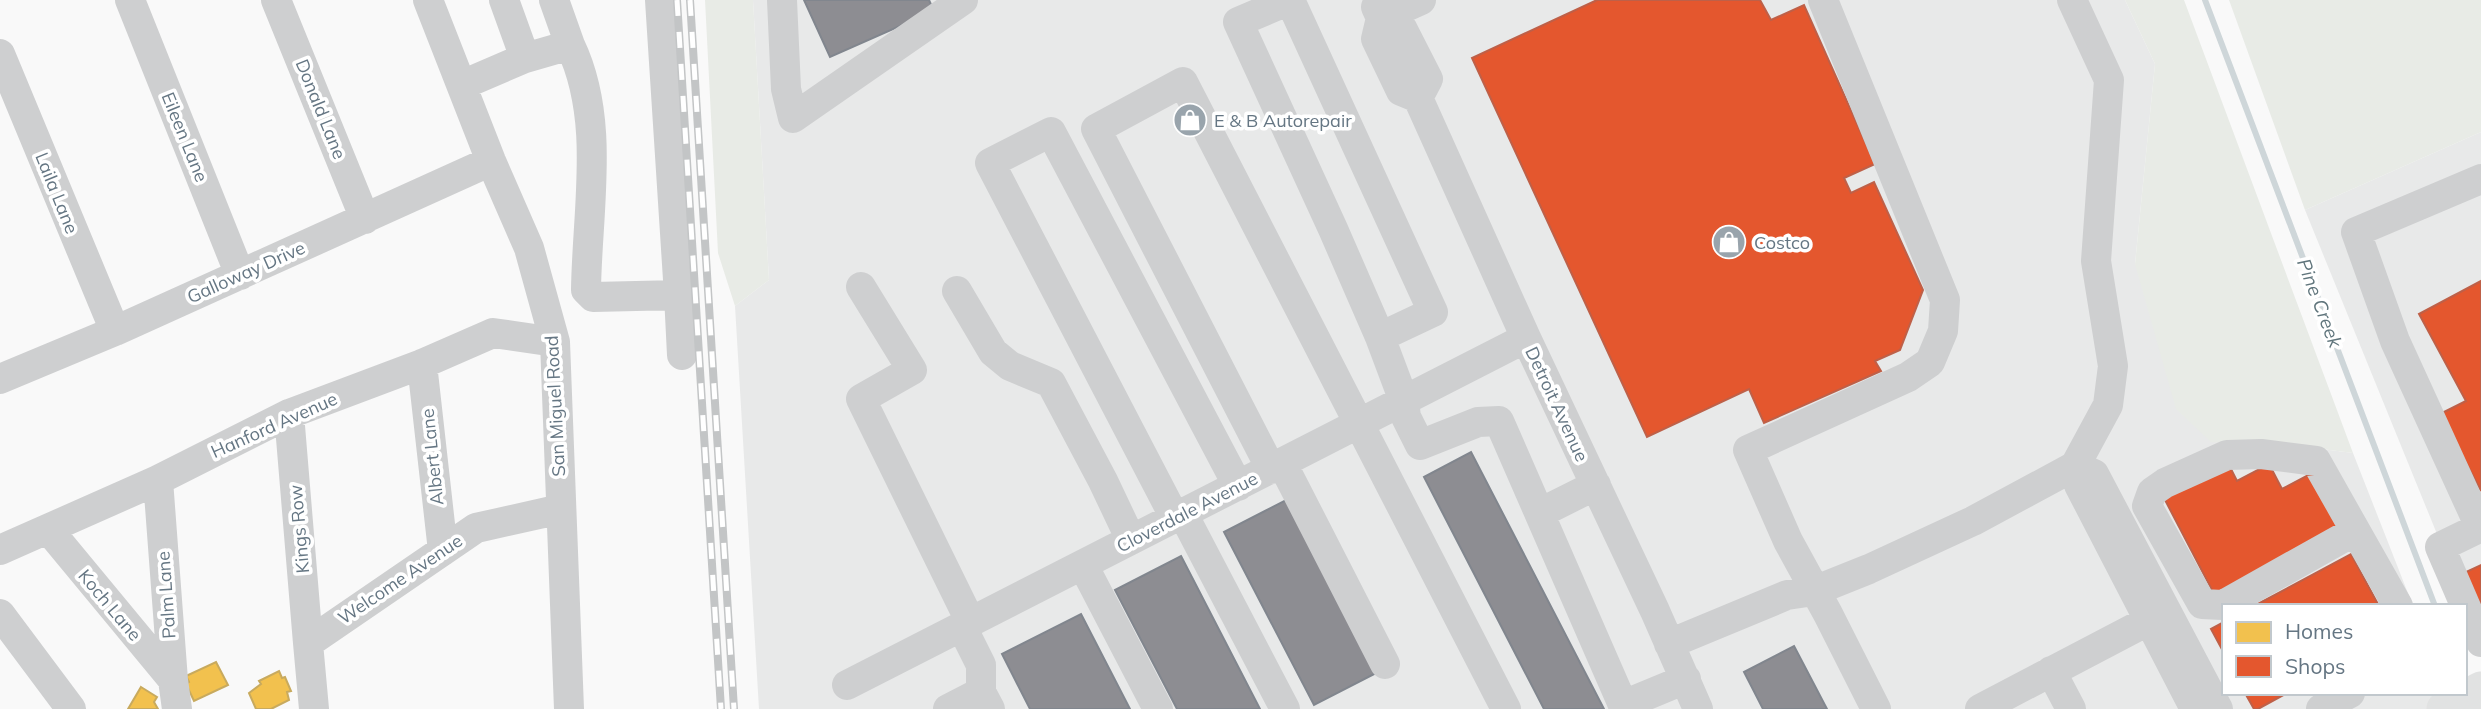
<svg xmlns="http://www.w3.org/2000/svg" width="2481" height="709" font-family="Mulish,sans-serif">
<style>
.built{fill:#e8e9e9}
.green{fill:#e8ebe6}
.homes{fill:#f2c14e;stroke:#c8aa5e;stroke-width:2}
.shops{fill:#e4572e;stroke:#be6048;stroke-width:2}
.industry{fill:#8d8d92;stroke:#81868e;stroke-width:2}
.lines{fill:none;stroke-linecap:round;stroke-linejoin:round}
.stream{stroke:#ced6d9;stroke-width:6}
.minor{stroke:#cecfd0;stroke-width:30}
.major{stroke:#e1e2e2;stroke-width:37}
.rail-casing{stroke:#c3c5c6;stroke-width:8}
.rail{stroke:#fff;stroke-width:5;stroke-dasharray:16;stroke-linecap:butt}
.labels{text-anchor:middle;dominant-baseline:central;stroke-width:7;stroke-linejoin:round;paint-order:stroke}
.street-label{font-size:18px;fill:#657683;stroke:#fff}
.poi-label{font-size:18px;fill:#657683;stroke:#fff;text-anchor:start}
.water-label{font-size:19px;font-style:italic;fill:#60757c;stroke:#fff}
</style>
<rect width="100%" height="100%" fill="#f9f9f9"/>
<!-- built -->
<path class="built" d="M 753,0 L 2125,0 L 2155,64 L 2135,264 L 2314,448 L 2353,453 L 2413,606 L 2224,606 L 2224,693 L 2446,693 L 2445,709 L 759,709 L 735,306 L 769,280 Z
M 2481,132 L 2481,642 L 2305,210 Z"/>
<!-- green -->
<path class="green" d="M 705,0 L 753,0 L 769,280 L 735,306 L 718,253 Z
M 2125,0 L 2184,0 L 2353,453 L 2314,448 L 2211,442 L 2176,409 L 2135,264 L 2155,64 Z
M 2229,0 L 2481,0 L 2481,132 L 2305,210 Z"/>
<!-- homes -->
<path class="homes" d="M 216,662 L 228,685 L 194,701 L 186,684 L 189,682 L 186,676 Z
M 279,671 L 282,678 L 285,677 L 291,691 L 287,692 L 289,700 L 271,709 L 256,709 L 249,693 L 261,684 L 259,681 Z
M 141,687 L 157,697 L 154,702 L 158,709 L 128,709 Z"/>
<!-- shops -->
<path class="shops" d="M 1597,0 L 1760,0 L 1771,20 L 1804,5 L 1875,164 L 1844,178 L 1851,193 L 1874,182 L 1923,290 L 1900,350 L 1875,361 L 1881,371 L 1764,423 L 1749,389 L 1647,437 L 1472,58 Z
M 2481,281 L 2481,491 L 2440,414 L 2466,401 L 2419,314 Z
M 2269,464 L 2282,489 L 2312,473 L 2341,529 L 2214,594 L 2164,498 L 2229,465 L 2237,481 Z
M 2351,554 L 2379,606 L 2254,606 Z
M 2481,565 L 2481,606 L 2464,573 Z
M 2224,622 L 2224,653 L 2211,629 Z
M 2245,693 L 2287,693 L 2258,709 L 2254,709 Z"/>
<!-- industry -->
<path class="industry" d="M 804,0 L 929,0 L 934,11 L 830,57 Z
M 1471,452 L 1604,709 L 1544,709 L 1424,477 Z
M 1290,498 L 1380,671 L 1314,705 L 1224,532 Z
M 1181,556 L 1260,709 L 1177,709 L 1115,590 Z
M 1081,614 L 1130,709 L 1030,709 L 1002,654 Z
M 1794,646 L 1827,709 L 1763,709 L 1744,672 Z"/>
<g class="lines">
<!-- stream -->
<path class="stream" d="M 2205,0 L 2435,606"/>
<!-- minor -->
<path class="minor" d="M 130,0 L 240,275
M 276,0 L 365,219
M 428,0 L 491,161 L 529,248 L 555,342 L 569,709
M 504,0 L 525,58
M 782,0 L 786,89 L 793,118 L 963,0
M 1823,0 L 1945,300 L 1943,331 L 1930,362 L 1908,377 L 1748,450 L 1788,541 L 1828,614 L 1876,709
M 1376,7 L 1381,18 L 1421,0
M 570,45 C 606,120 587,209 586,290 L 593,297 L 679,295 L 660,0
M 0,54 L 115,331
M 462,85 L 525,58 L 570,45 L 554,0
M 1418,98 L 1428,79 L 1402,28 L 1381,18 L 1376,39 L 1401,91 L 1418,98 L 1526,338 L 1655,611 L 1698,709
M 861,287 L 912,370 L 861,399 L 971,623
M 957,291 L 993,352 L 1010,366 L 1051,383 L 1103,481 L 1131,540
M 679,295 L 682,355
M 1380,337 L 1433,312 L 1290,0 L 1238,22 L 1333,229 L 1380,337 L 1404,401 L 1406,417 L 1420,445 L 1478,422 L 1499,421 L 1623,705 L 1686,679
M 422,364 L 443,551
M 0,379 L 115,331 L 491,161
M 289,414 L 308,643
M 1282,463 L 1385,664
M 1271,469 L 1096,129 L 1183,82 L 1506,709
M 158,480 L 173,680 L 177,709
M 1540,513 L 1596,485
M 1183,514 L 1285,709
M 1175,518 L 990,163 L 1051,132 L 1238,486
M 2480,527 L 2395,341 L 2356,232 L 2481,179
M 2481,527 L 2440,547 L 2481,642
M 48,529 L 173,680
M 2355,531 L 2223,605 L 2202,604 L 2147,506 L 2152,492 L 2165,483 L 2227,455 L 2261,454 L 2316,461 L 2398,606
M 0,550 L 158,480 L 289,414 L 422,364 L 493,333 L 555,342
M 1083,565 L 1158,709
M 0,614 L 71,709
M 962,627 L 981,665 L 981,692
M 1669,644 L 1787,595 L 1814,591 L 1869,569 L 1973,521 L 2075,466 L 2108,405 L 2113,366 L 2096,261 L 2109,80 L 2072,0
M 2051,671 L 2071,709
M 847,685 L 1526,338
M 314,709 L 308,643 L 476,528 L 561,509
M 948,709 L 981,692 L 990,709
M 1980,709 L 2165,612
M 2195,709 L 2079,485 L 2075,466 L 2094,474 L 2218,709
M 2321,709 L 2350,693"/>
<!-- major -->
<path class="major" d="M 2445,709 L 2481,690"/>
<defs>
<path id="rail" d="M 677,0 L 721,709
M 690,0 L 734,709"/>
</defs>
<!-- rail casing -->
<use href="#rail" class="rail-casing"/>
<!-- rail -->
<use href="#rail" class="rail"/>
</g>
<!-- icons -->
<defs>
<symbol id="shop-disc" viewBox="-11 -11 22 22"><circle r="9.5" fill="#99a4ac" stroke="#fff"/><path d="M-5-2.5h2.3a2.7 3.5 0 0 1 5.4 0H5L5.5 6h-11ZM-1.5-2.5h3a1.5 2.3 0 0 0-3 0Z" fill="#fff"/></symbol>
</defs>
<g fill-rule="evenodd">
<use href="#shop-disc" x="1171" y="101" width="38" height="38"/>
<use href="#shop-disc" x="1710" y="223" width="38" height="38"/>
</g>
<g class="labels">
<!-- street labels -->
<g class="street-label">
<text transform="translate(321 109) rotate(68)">Donald Lane</text>
<text transform="translate(185 137) rotate(68)">Eileen Lane</text>
<text transform="translate(57 193) rotate(68)">Laila Lane</text>
<text transform="translate(246 272) rotate(-24)">Galloway Drive</text>
<text transform="translate(1557 404) rotate(65)">Detroit Avenue</text>
<text transform="translate(555 406) rotate(-93)">San Miguel Road</text>
<text transform="translate(274 425) rotate(-24)">Hanford Avenue</text>
<text transform="translate(432 457) rotate(-96)">Albert Lane</text>
<text transform="translate(1187 512) rotate(-27)">Cloverdale Avenue</text>
<text transform="translate(299 529) rotate(-95)">Kings Row</text>
<text transform="translate(400 579) rotate(-34)">Welcome Avenue</text>
<text transform="translate(166 595) rotate(-94)">Palm Lane</text>
<text transform="translate(110 605) rotate(50)">Koch Lane</text>
</g>
<!-- poi labels -->
<g class="poi-label">
<text x="1214" y="120">E &amp; B Autorepair</text>
<text x="1754" y="242">Costco</text>
</g>
<!-- water labels -->
<g class="water-label">
<text transform="translate(2320 303) rotate(69)">Pine Creek</text>
</g>
</g>
<!-- legend -->
<rect x="2222" y="604" width="245" height="91" fill="#ffffff" stroke="#c1c8cd" stroke-width="2"/>
<rect x="2236" y="622" width="35" height="21" fill="#f2c14e" stroke="#c1c8cd" stroke-width="2"/>
<text x="2285" y="639" font-size="21" fill="#657683">Homes</text>
<rect x="2236" y="656" width="35" height="21" fill="#e4572e" stroke="#c1c8cd" stroke-width="2"/>
<text x="2285" y="674" font-size="21" fill="#657683">Shops</text>
</svg>
